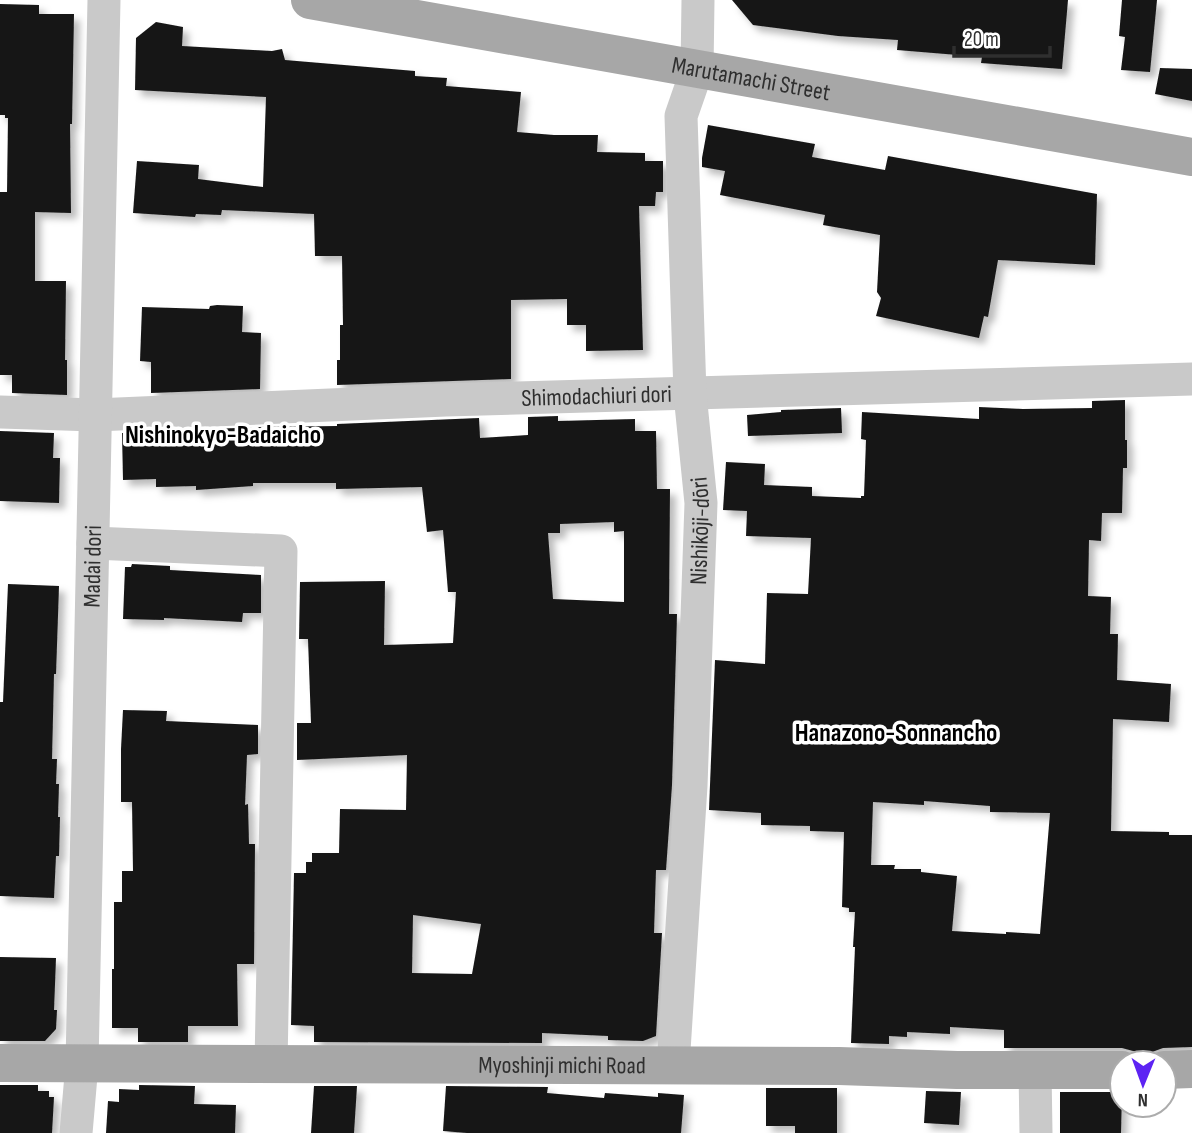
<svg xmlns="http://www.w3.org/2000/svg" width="1192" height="1133" font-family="'Sofia Sans Condensed',sans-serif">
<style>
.building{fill:#161616;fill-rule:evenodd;filter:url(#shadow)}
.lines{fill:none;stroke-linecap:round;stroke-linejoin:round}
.minor{stroke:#c9c9c9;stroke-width:33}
.major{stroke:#a7a7a7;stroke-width:38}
.labels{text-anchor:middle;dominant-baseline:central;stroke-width:7;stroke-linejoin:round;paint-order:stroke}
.street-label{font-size:24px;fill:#2f2f2f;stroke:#fff}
.neighbourhood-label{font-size:26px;font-weight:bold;fill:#000;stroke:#fff}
</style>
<defs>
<filter id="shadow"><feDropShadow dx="6" dy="6" stdDeviation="3.5" flood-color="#0004"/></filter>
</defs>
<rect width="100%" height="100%" fill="#fff"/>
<!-- building -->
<path class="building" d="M 732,0 L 1068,0 L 1062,69 L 981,63 L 982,57 L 897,50 L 898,40 L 838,36 L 753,25 Z
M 1122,0 L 1157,0 L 1150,72 L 1121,70 L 1125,37 L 1119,36 Z
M 0,4 L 39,5 L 39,14 L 74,14 L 72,124 L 70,124 L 71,213 L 35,212 L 35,281 L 66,281 L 65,360 L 67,360 L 67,395 L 12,393 L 12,375 L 0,375 L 0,192 L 7,192 L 8,118 L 5,118 L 5,115 L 0,115 Z
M 156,22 L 183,27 L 182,46 L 272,51 L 282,49 L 285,60 L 415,71 L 415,76 L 447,78 L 446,86 L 521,92 L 517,132 L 554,135 L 598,135 L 597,152 L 645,153 L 645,161 L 663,161 L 663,192 L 656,192 L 655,206 L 639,206 L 643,350 L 586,351 L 586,325 L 567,325 L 567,299 L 511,300 L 511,379 L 337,385 L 337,360 L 340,360 L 340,325 L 343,325 L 342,256 L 315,256 L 314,214 L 222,210 L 221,215 L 196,214 L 195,217 L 133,213 L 137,161 L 199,165 L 198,179 L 263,187 L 266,97 L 135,90 L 136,38 Z
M 1160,68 L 1192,69 L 1192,101 L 1155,94 Z
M 708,125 L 815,144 L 812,157 L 885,170 L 888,156 L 1097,194 L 1095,265 L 998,260 L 988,317 L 984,316 L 979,338 L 876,316 L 881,298 L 877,292 L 880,235 L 823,225 L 825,215 L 720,195 L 725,171 L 702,167 L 702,158 Z
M 217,305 L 243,306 L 242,332 L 261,333 L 260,389 L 151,393 L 151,362 L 140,361 L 142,307 L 209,309 L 210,306 Z
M 1125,400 L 1125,440 L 1127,440 L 1127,468 L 1123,468 L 1122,513 L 1102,513 L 1101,541 L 1089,540 L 1088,596 L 1111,597 L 1110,634 L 1118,634 L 1117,680 L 1171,684 L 1169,722 L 1113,719 L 1111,831 L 1169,832 L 1169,835 L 1192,835 L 1192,1047 L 1163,1048 L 1152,1052 L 1133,1051 L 1122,1048 L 1004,1048 L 1004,1030 L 950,1027 L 950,1034 L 907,1032 L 907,1037 L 889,1036 L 889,1044 L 851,1043 L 855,947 L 853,947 L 855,912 L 849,912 L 849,908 L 842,907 L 844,832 L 810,831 L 810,826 L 761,825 L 761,813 L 709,810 L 715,660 L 765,664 L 767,593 L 808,594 L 811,538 L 746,536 L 747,511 L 723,510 L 726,462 L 765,464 L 764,485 L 812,487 L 812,496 L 861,498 L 861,496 L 864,496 L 866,440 L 861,439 L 862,412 L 979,419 L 979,407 L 1023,409 L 1092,408 L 1092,401 ZM 924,801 L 990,806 L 990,812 L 1050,813 L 1040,934 L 1006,932 L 1006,934 L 952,931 L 957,876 L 921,872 L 921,869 L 894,869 L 895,865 L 871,865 L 873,802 L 924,805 Z
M 841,408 L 842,433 L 748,436 L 747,415 L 781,412 L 781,410 Z
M 558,416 L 558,421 L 635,419 L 635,431 L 656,431 L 657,489 L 670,489 L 669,614 L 677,614 L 676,651 L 672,785 L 666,870 L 656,870 L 654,933 L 662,933 L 656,1036 L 643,1041 L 608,1040 L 608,1036 L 542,1033 L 542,1043 L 314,1042 L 314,1026 L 291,1025 L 294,873 L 306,873 L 306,862 L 312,862 L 312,853 L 339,853 L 340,809 L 406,810 L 407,755 L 297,760 L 297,723 L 311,723 L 308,639 L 299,639 L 300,582 L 385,581 L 384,645 L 453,643 L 456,592 L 448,592 L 443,530 L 427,532 L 422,487 L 336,489 L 336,483 L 253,483 L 253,486 L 196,490 L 196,486 L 156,487 L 156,479 L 123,480 L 122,433 L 259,427 L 337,426 L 337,424 L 479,418 L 480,438 L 528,435 L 528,417 ZM 614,522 L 614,532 L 624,531 L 624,602 L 553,599 L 548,533 L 560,533 L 560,524 ZM 413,915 L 481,924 L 472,974 L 412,973 Z
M 0,431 L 54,433 L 53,458 L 60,458 L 59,503 L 0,501 Z
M 132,564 L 170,566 L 170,570 L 261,575 L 261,613 L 243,613 L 242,622 L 164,618 L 164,620 L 123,619 L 125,567 L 131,567 Z
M 8,584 L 59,586 L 56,674 L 54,674 L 52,759 L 57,759 L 56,784 L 59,784 L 58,817 L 60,817 L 59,856 L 56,856 L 54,898 L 0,896 L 0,702 L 3,702 Z
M 123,710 L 167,711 L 166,721 L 258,725 L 258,754 L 247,755 L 245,805 L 248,804 L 249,844 L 255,844 L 254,964 L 237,964 L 238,1026 L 188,1026 L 188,1042 L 138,1042 L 138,1028 L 112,1028 L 112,969 L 114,969 L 114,902 L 122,902 L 122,871 L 133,871 L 132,802 L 121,802 L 121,749 Z
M 0,957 L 56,958 L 54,1010 L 57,1010 L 56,1029 L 45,1041 L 0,1041 Z
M 0,1085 L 38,1085 L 38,1091 L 49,1091 L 49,1097 L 54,1097 L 52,1133 L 0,1133 Z
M 139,1085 L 195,1086 L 194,1104 L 236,1105 L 235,1133 L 106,1133 L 108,1101 L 119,1102 L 119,1089 L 139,1090 Z
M 314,1086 L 357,1086 L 354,1133 L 311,1133 Z
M 446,1086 L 548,1087 L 547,1093 L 604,1098 L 605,1093 L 658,1097 L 658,1093 L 684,1095 L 681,1133 L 467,1133 L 443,1131 Z
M 766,1088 L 837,1088 L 837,1133 L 795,1133 L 795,1126 L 766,1126 Z
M 926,1091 L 961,1092 L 959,1125 L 924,1123 Z
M 1060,1092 L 1122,1092 L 1121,1133 L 1060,1133 Z"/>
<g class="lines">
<!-- minor -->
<g class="minor">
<path id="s1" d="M 0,412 L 95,415 L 446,400 L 1192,379"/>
<path d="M 93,543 L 281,551 L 271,1064"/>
<path id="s2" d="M 673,1066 L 691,786 L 701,503 L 690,394 L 681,116 L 697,70 L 698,0"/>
<path d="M 1035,1070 L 1036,1133"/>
<path id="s3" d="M 76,1133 L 82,1064 L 104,0"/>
</g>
<!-- major -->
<g class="major">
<path id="s4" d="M 310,0 L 1192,157"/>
<path id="s5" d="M 0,1063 L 839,1066 L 957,1070 L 1122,1070"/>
<path d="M 1164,1070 L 1192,1069"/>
</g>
</g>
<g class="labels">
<!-- street labels -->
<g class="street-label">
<text stroke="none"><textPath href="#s4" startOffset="448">Marutamachi Street</textPath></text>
<text stroke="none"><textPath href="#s1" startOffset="597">Shimodachiuri dori</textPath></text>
<text stroke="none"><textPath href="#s2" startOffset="536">Nishikōji-dōri</textPath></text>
<text stroke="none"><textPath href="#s3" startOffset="567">Madai dori</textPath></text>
<text stroke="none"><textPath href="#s5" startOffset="562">Myoshinji michi Road</textPath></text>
</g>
<!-- neighbourhood labels -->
<g class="neighbourhood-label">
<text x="223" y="435">Nishinokyo-Badaicho</text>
<text x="896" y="733">Hanazono-Sonnancho</text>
</g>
</g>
<!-- north arrow -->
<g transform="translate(1143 1084) rotate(181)"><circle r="33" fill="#ffffff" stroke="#acacac" stroke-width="2"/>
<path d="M0-5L12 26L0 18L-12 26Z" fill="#5d23f3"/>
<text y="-10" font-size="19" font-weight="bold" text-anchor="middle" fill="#2f2f2f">N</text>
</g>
<!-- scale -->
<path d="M954 46v10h96v-10" fill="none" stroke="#2f2f2f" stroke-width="3.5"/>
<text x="964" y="46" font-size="21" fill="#2f2f2f" stroke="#ffffff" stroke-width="5" paint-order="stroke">20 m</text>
</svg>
